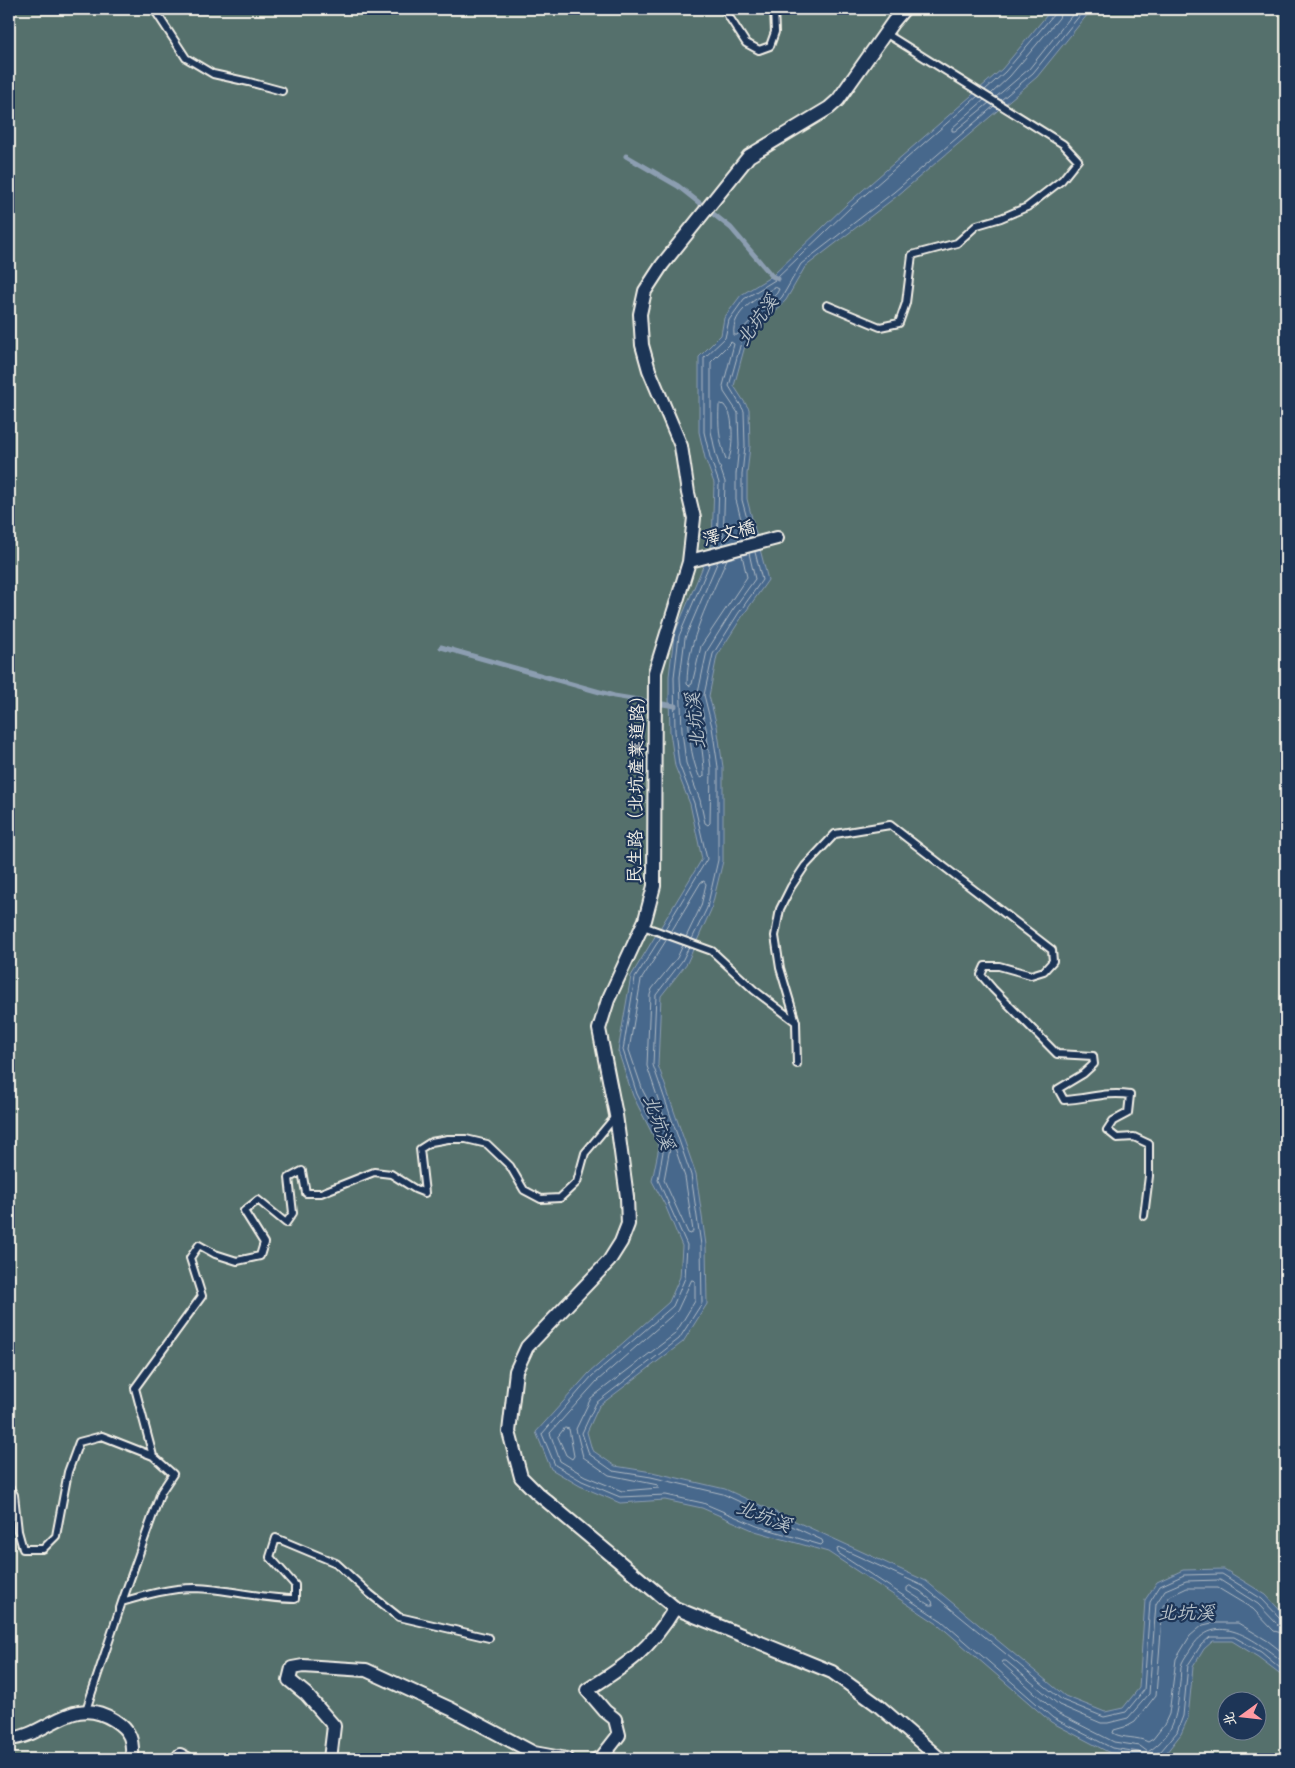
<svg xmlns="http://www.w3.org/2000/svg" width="1295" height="1768" font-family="Itim,'LXGW WenKai TC',sans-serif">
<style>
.green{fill:#556f6c;stroke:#a4b0aa;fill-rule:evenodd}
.water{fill:#47678c;stroke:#8c9eb1}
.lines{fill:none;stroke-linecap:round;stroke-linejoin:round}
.shore{stroke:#afbac3;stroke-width:1}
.stream{stroke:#8c9eb1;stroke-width:5}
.lane-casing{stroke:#f4f1e8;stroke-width:10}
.street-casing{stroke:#f4f1e8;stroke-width:16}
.lane{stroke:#1d3557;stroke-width:6}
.street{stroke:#1d3557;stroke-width:12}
.labels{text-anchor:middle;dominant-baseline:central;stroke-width:4.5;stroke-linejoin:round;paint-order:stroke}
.street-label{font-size:18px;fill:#f4f1e8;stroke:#1d3557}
.water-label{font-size:19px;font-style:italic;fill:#b7c1c8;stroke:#1d3557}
</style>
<rect width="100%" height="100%" fill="#1d3557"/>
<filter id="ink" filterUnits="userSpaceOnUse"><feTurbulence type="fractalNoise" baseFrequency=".02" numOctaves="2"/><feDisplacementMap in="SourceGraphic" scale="10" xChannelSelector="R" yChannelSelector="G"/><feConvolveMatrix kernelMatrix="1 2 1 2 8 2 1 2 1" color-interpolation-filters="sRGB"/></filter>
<g filter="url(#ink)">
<!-- green -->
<path class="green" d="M 9,9 L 1286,9 L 1286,1759 L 9,1759 ZM 1228,1700 L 1258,1700 L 1258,1730 L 1228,1730 Z"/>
<!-- water -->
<path class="water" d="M 1052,9 L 1092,9 L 1037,77 L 897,196 L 805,267 L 786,300 L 746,342 L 734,386 L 749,409 L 750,446 L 747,474 L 747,499 L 768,580 L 742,617 L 717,656 L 709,696 L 717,726 L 723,767 L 723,861 L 711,910 L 687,963 L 661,996 L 658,1065 L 696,1174 L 706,1245 L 707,1304 L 683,1342 L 599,1406 L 587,1432 L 592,1450 L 615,1466 L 652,1472 L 725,1489 L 926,1581 L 1065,1696 L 1105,1712 L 1123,1708 L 1139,1688 L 1145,1600 L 1157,1582 L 1183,1570 L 1224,1569 L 1266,1595 L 1286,1617 L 1286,1683 L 1282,1675 L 1258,1657 L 1232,1641 L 1213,1641 L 1204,1649 L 1193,1667 L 1188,1718 L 1181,1734 L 1163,1757 L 1141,1757 L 1110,1753 L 1051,1722 L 939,1625 L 828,1552 L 755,1531 L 702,1508 L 665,1500 L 620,1503 L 580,1486 L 551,1469 L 536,1432 L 589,1373 L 669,1302 L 680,1277 L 682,1246 L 665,1205 L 652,1181 L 659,1147 L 633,1096 L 618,1051 L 631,976 L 702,859 L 690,804 L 675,766 L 670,732 L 669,697 L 669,676 L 674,635 L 712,545 L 714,483 L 705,458 L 699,432 L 699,357 L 721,335 L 724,318 L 741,295 L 772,276 L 847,204 L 1002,69 Z"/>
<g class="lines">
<!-- shore -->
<path class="shore" d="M 985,90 L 1005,72 L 1054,14 L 1056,9
M 991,94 L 1010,76 L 1059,18 L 1062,9
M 996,97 L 1029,69 L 1077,9
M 984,100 L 952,128 L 952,131 L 955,131 L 989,103
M 1001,100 L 1033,73 L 1085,9
M 775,287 L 779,289 L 777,293 L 737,335 L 734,335 C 731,311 758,298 775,287 Z
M 721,404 L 724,405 C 726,408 729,412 730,415 C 733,424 733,453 728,460 L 726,459 C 719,441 718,425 719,406 Z
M 752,537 L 742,500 L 742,474 L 745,446 L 744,411 L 729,386 L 742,339 L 782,297 L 801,264 L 894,192 L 994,106
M 723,544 L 725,482 L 716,455 L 711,431 L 711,362 L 731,342 L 734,344 L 723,386 L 724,392 L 738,413 L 739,446 L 736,474 L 736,500 L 746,538
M 717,546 L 719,483 L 710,457 L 704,432 L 704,358 L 725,338 L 729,320 L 744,299 L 775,280 L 851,207 L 978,96
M 727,559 C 710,599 687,640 687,684 L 689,686 L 692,684 L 701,646 L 747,577 L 742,555
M 718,561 L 685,638 L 680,677 L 682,731 L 686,763 L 700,800 L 705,823 L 708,825 L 710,823 L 711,768 L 706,728 L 698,693 L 707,651 L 732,611 L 755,579 L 749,553
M 690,706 L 693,708 C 699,730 704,753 704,776 L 702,778 L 699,776 C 690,755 689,732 688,709 Z
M 665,929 L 707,859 L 694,803 L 679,764 L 675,731 L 674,677 L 679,636 L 710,563
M 671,932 L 701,882 L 704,881 L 706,884 L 701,906 L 686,937
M 661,937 L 635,978 L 623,1050 L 637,1094 L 664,1146 L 658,1180 L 687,1245 L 685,1278 L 673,1306 L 592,1376 L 542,1434 L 555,1465 L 582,1481 L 620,1497 L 666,1495 L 703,1503 L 757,1526 L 821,1545 L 823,1543 L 822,1540 L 723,1494 L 651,1477 L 613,1471 L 589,1454 L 582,1433 L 596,1403 L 679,1339 L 702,1303 L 701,1245 L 691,1175 L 653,1065 L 656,995 L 682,961 L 689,947
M 667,939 L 641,980 L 629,1050 L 643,1091 L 667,1135 L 669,1132 L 647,1066 L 650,995 L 652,989 L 677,958 L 683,945
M 692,939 L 707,908 L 718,860 L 718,767 L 712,727 L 704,695 L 713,654 L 738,614 L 762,580 L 755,552
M 672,1146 L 675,1148 L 685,1177 L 693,1231 L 691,1234 L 688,1233 L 664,1180 L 670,1148 Z
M 692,1280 L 695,1281 L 695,1301 L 675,1334 L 591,1398 L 576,1429 L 583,1457 L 609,1475 L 658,1485 L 659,1488 L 622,1491 L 585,1476 L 560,1461 L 550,1433 L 597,1381 L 677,1311 Z
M 565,1428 L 569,1429 L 574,1456 L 572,1459 L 566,1455 L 558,1437 Z
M 910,1586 L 920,1591 L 932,1601 L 933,1605 L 929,1605 L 907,1591 L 907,1588 Z
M 1286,1627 L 1278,1625 L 1258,1604 L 1220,1580 L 1186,1581 L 1165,1590 L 1156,1604 L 1149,1694 L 1128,1718 L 1108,1723 L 1101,1723 L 1059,1705 L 1006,1661 L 1003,1661 L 1002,1663 L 1057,1713 L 1114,1742 L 1140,1746 L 1148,1752 C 1176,1733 1177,1714 1180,1682 C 1181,1676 1180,1669 1182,1663 C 1184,1658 1189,1652 1192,1647 C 1218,1607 1261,1645 1286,1664
M 1286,1634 L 1274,1631 L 1253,1609 L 1218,1588 L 1187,1588 L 1170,1596 L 1163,1606 L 1156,1695 L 1135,1722 L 1128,1726 L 1114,1730 L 1113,1733 C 1123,1739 1137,1736 1148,1742 L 1153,1739 L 1164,1725 L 1169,1714 L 1176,1659 L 1190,1636 L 1203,1625 L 1212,1623 L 1238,1623 L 1268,1641 L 1286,1655
M 1142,1759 L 1142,1755 L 1139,1752 L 1112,1748 L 1053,1718 L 942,1621 L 838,1553 L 837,1549 L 840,1548 L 923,1586 L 1062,1700 L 1104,1717 L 1126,1712 L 1144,1690 L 1150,1602 L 1160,1586 L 1184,1575 L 1222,1574 L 1262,1599 L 1281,1619 L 1286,1620
M 1154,1759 L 1156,1754 L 1161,1751 L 1177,1732 L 1183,1716 L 1188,1665 L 1201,1645 L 1210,1637 L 1234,1637 L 1261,1652 L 1286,1673"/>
<!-- stream -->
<path class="stream" d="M 626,156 L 678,186 L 731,228 L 772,276 L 778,279
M 441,647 L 614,696 L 675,706"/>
<defs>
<path id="lane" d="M 154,9 L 186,58 L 213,74 L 249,82 L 282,91
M 724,9 L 746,43 L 759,50 L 770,46 L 775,32 L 774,9
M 827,305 L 880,327 L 899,323 L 906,303 L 912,255 L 957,243 L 977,225 L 1001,218 L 1027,207 L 1062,180 L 1078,160 L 1063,144 L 885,33
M 643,926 L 712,951 L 754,990 L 796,1022 L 780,968 L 775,936 L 780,909 L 791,887 L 805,866 L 835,834 L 890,825 L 1052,950 L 1053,961 L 1044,971 L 1031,975 L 999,966 L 985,966 L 981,975 L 993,989 L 1057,1054 L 1093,1056 L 1094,1064 L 1083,1074 L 1058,1089 L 1064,1100 C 1087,1099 1107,1091 1130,1095 L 1128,1113 L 1113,1121 L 1107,1130 L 1117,1138 L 1134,1137 L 1149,1144 L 1149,1176 L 1144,1216
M 796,1022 L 797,1064
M 153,1456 L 135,1388 L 202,1296 L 190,1258 L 199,1245 L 215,1254 L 237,1261 L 260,1256 L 264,1243 L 244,1211 L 258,1200 L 286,1223 L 293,1213 L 289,1178 L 302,1171 L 306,1193 L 321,1193 L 374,1172 L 391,1174 L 415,1189 L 425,1193 L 420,1149 L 431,1142 L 448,1139 L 466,1139 L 487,1144 L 510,1166 L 524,1190 L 541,1199 L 560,1198 L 577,1182 L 585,1153 L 615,1117
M 9,1487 L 14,1495 L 18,1531 L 23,1549 L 43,1549 L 56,1536 L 68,1472 L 79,1442 L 102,1436 L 153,1456 L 173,1474 L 161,1492 L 122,1602
M 86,1710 L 122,1602 C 145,1595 170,1588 195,1588 C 229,1589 261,1599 295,1599 L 295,1585 L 270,1557 L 276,1538 L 336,1563 L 370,1594 L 399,1617 L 489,1638"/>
<path id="street" d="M 904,9 L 893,22 L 838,100 L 829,108 L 749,156 L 662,265 L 645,291 L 640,314 L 642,345 L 649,370 L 681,446 L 688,493 L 694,518 L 689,562 L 655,672 L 654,886 L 645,920 L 608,1000 L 599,1029 L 616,1115 L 627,1197 L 628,1224 L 621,1242 L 609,1261 L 527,1347 L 516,1371 L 509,1432 L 521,1477 L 537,1493 L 675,1608 L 832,1672 L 879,1706 L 940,1759
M 690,561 L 777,538
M 9,1739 C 48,1736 72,1693 114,1720 C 131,1731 133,1740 132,1759
M 177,1759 L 180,1755 L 187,1759
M 330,1759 L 334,1726 L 306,1694 L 289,1680 L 292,1668 L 303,1666 L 366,1670 L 451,1709 L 534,1753 L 567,1759
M 597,1759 L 602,1757 L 619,1735 L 615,1719 L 605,1711 L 587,1690 C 627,1665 650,1650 675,1608"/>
</defs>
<!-- lane casing -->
<use href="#lane" class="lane-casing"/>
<!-- street casing -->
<use href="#street" class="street-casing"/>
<!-- lane -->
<use href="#lane" class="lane"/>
<!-- street -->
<use href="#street" class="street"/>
</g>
</g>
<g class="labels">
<!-- street labels -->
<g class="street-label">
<text transform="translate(729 533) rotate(-15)">澤文橋</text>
<text transform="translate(636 785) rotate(-89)">民生路（北坑產業道路）</text>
</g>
<!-- water labels -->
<g class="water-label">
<text transform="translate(757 320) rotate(-54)">北坑溪</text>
<text transform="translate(695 721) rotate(-96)">北坑溪</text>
<text transform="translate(659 1122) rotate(70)">北坑溪</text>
<text transform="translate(764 1516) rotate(21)">北坑溪</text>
<text x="1186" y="1612">北坑溪</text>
</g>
</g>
<!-- margin -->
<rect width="1295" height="1768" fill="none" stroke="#1d3557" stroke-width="30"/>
<rect x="15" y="15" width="1265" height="1738" fill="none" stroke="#f4f1e8" stroke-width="2" filter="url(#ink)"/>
<!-- north arrow -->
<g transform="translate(1242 1716) rotate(255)"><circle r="24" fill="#1d3557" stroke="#738091"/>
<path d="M0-4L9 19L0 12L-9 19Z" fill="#ff9aa2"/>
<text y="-8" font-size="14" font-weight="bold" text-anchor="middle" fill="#f4f1e8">北</text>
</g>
</svg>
